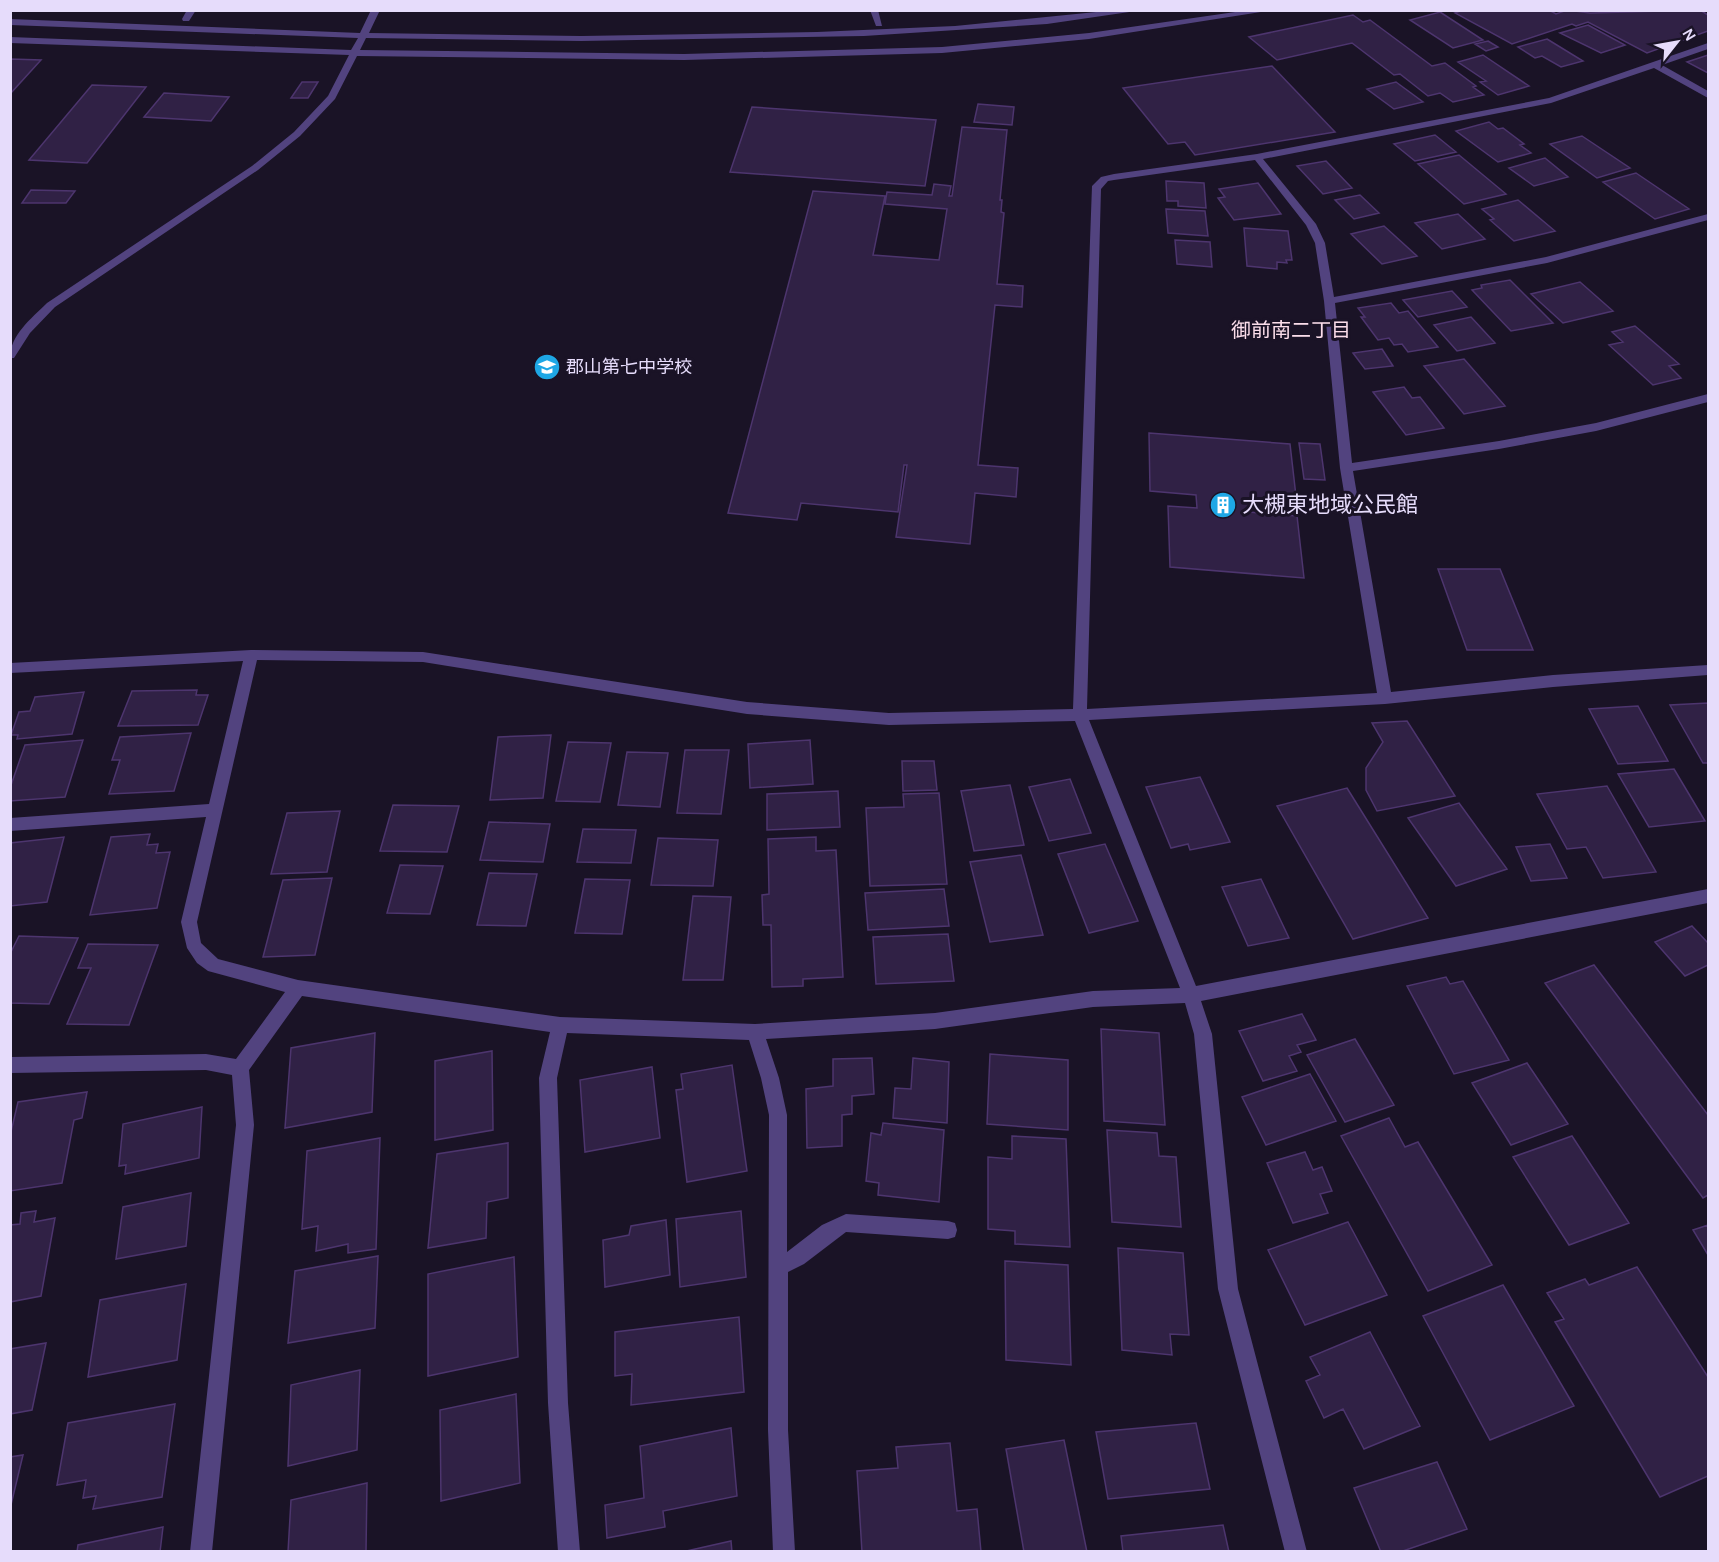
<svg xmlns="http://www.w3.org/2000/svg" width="1719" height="1562" font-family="Karla,'Noto Sans JP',sans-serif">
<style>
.building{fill:#302145;stroke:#4d356e;stroke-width:1.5}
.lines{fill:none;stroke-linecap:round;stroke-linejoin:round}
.minor{fill:#52437f;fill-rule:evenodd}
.labels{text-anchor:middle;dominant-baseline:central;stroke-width:6;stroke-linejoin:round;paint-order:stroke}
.far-poi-label{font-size:18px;fill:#e6dcfb;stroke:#1a1326;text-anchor:start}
.far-neighbourhood-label{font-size:20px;fill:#fbddea;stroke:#1a1326}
.poi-label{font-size:22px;fill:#e6dcfb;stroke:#1a1326;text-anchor:start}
</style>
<rect width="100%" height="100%" fill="#1a1326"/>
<!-- building -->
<path class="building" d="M 1463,10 L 1549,10 L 1556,14 L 1567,10 L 1590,13 L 1700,10 L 1708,15 L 1708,31 L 1647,53 L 1588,22 L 1576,26 L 1572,24 L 1512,44 L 1455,13 Z
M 1440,12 L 1483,40 L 1453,48 L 1410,20 Z
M 1353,15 L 1363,22 L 1370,20 L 1432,66 L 1445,63 L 1476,86 L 1473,87 L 1484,95 L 1453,102 L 1440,93 L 1428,96 L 1400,74 L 1394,75 L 1352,43 L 1277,60 L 1249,37 Z
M 1588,25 L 1625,45 L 1601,53 L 1560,33 Z
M 1547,39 L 1583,61 L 1561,67 L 1542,56 L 1535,58 L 1518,47 Z
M 1488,41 L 1498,47 L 1486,51 L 1475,44 Z
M 1483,55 L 1529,86 L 1498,95 L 1480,82 L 1486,81 L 1458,62 Z
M 1708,55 L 1708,73 L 1687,62 Z
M 10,59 L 41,60 L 10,94 Z
M 1272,66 L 1335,132 L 1195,155 L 1185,142 L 1168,144 L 1123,88 Z
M 302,82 L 318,82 L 308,98 L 291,98 Z
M 1396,82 L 1423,102 L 1394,109 L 1367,89 Z
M 92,85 L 146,87 L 87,163 L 29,160 Z
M 164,93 L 229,97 L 211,121 L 144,117 Z
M 978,104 L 1014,107 L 1012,125 L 974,122 Z
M 752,107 L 936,120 L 925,186 L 730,172 Z
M 1489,122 L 1498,129 L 1503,128 L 1524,144 L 1520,145 L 1531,153 L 1498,162 L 1456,131 Z
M 962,127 L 1007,130 L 1000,200 L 1002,200 L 1001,212 L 1004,213 L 997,284 L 1023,286 L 1022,307 L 995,305 L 978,465 L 1018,468 L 1016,497 L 975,493 L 970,544 L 896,537 L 907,465 L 904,465 L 898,512 L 801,503 L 797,520 L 728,513 L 813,191 L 885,196 L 873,255 L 939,260 L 947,209 L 885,204 L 887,192 L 932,195 L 934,184 L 951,186 L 949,196 L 952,196 Z
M 1435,135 L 1456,152 L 1415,161 L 1394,144 Z
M 1582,136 L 1630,168 L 1597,178 L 1550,144 Z
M 1459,155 L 1506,194 L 1464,204 L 1418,164 Z
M 1545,158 L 1568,177 L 1534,186 L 1509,168 Z
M 1326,161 L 1352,188 L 1323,194 L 1297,166 Z
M 1636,173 L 1689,209 L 1655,219 L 1603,182 Z
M 1166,181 L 1204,183 L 1206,208 L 1178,206 L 1178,201 L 1167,201 Z
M 1258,183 L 1281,214 L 1234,220 L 1218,198 L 1225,197 L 1219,189 Z
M 31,190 L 75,191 L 66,203 L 22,203 Z
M 1360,195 L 1379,213 L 1354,219 L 1335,200 Z
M 1518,200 L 1555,231 L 1514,241 L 1490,220 L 1494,219 L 1482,209 Z
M 1166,209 L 1205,211 L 1208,236 L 1168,233 Z
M 1458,214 L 1485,239 L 1442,249 L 1415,223 Z
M 1384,226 L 1417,256 L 1382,264 L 1351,234 Z
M 1244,228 L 1288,231 L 1292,260 L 1286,260 L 1287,263 L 1277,262 L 1277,269 L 1247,266 Z
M 1175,240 L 1210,242 L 1212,267 L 1177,264 Z
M 1510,280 L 1553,323 L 1511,331 L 1472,290 L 1482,288 L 1481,285 Z
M 1580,282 L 1613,311 L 1563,323 L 1531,294 Z
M 1452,291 L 1467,307 L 1418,317 L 1403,300 Z
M 1391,303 L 1399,313 L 1408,311 L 1438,347 L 1408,352 L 1402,344 L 1394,345 L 1389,338 L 1378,340 L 1361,317 L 1365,317 L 1358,308 Z
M 1471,317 L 1495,343 L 1457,351 L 1434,325 Z
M 1635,326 L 1679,364 L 1669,366 L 1681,378 L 1653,385 L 1609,345 L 1623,342 L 1612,332 Z
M 1382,349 L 1393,366 L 1365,369 L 1353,353 Z
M 1464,359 L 1505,406 L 1464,414 L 1424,366 Z
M 1404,387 L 1412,398 L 1420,397 L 1444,428 L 1406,435 L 1373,392 Z
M 1149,433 L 1290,444 L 1297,505 L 1248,501 L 1249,512 L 1297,516 L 1304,578 L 1170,567 L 1168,506 L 1197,508 L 1196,495 L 1150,491 Z
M 1299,443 L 1320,444 L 1325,480 L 1304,479 Z
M 1438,569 L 1500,569 L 1533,650 L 1467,650 Z
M 197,690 L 196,695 L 208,695 L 198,725 L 118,726 L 132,691 Z
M 84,692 L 72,734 L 17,739 L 18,735 L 11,735 L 19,712 L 30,711 L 35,697 Z
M 1708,703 L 1708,763 L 1703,763 L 1670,705 Z
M 1638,706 L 1668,761 L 1618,764 L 1589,709 Z
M 1407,721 L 1455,796 L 1377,811 L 1366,790 L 1366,768 L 1383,742 L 1372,723 Z
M 191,733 L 174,791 L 109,794 L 120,760 L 112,760 L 120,737 Z
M 551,735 L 543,798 L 490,800 L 498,737 Z
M 83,740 L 65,797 L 10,801 L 10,788 L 25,745 Z
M 810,740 L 813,784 L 750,788 L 748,744 Z
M 568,742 L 611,743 L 600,802 L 556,801 Z
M 685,750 L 729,750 L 721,814 L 677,813 Z
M 627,752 L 668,753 L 660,807 L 618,805 Z
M 902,761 L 934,761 L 937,790 L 903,791 Z
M 1674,769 L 1705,821 L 1649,827 L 1618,774 Z
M 1200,777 L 1230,842 L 1190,850 L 1188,844 L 1171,848 L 1146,787 Z
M 1070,779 L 1091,833 L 1049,841 L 1029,787 Z
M 1010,785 L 1024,845 L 974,851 L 961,791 Z
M 1607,786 L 1656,872 L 1603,878 L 1586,847 L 1567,849 L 1537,794 Z
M 1347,788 L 1428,918 L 1353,939 L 1277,806 Z
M 838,791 L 840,827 L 767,830 L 767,794 Z
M 939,793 L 947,884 L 870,886 L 866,808 L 904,807 L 903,794 Z
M 1459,803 L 1507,869 L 1456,886 L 1408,818 Z
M 393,805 L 459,806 L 447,852 L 380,851 Z
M 340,811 L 327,872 L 271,874 L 287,813 Z
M 489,822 L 550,824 L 543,862 L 480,860 Z
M 583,829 L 636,830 L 631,863 L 577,862 Z
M 150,834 L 147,845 L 158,844 L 156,853 L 170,852 L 157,908 L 90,915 L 111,837 Z
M 64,837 L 47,902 L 10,906 L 10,843 Z
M 816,837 L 816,851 L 836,850 L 843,977 L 803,979 L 803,986 L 772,987 L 771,925 L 763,925 L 762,895 L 769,894 L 768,839 Z
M 658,838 L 718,840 L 713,886 L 651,885 Z
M 1105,844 L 1138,921 L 1089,933 L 1058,854 Z
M 1550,844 L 1567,878 L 1531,881 L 1516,847 Z
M 1021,855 L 1043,935 L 990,942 L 970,862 Z
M 400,865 L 443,866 L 430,914 L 387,913 Z
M 489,873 L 537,874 L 526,926 L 477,925 Z
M 332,878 L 315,955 L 263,957 L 283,880 Z
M 585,879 L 630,880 L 622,934 L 575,933 Z
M 1261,879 L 1289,938 L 1248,946 L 1222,887 Z
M 944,889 L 949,926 L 868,930 L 865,893 Z
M 693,896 L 731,897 L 723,980 L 683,980 Z
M 1692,926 L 1708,943 L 1708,965 L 1685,976 L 1655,942 Z
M 948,934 L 954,981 L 876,984 L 873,937 Z
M 19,936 L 78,938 L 49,1004 L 10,1003 L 10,954 Z
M 88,944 L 158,945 L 129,1025 L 67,1024 L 91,968 L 78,968 Z
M 1594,965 L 1708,1115 L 1708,1195 L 1703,1198 L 1545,983 Z
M 1446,977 L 1450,984 L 1463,981 L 1509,1060 L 1454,1074 L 1407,986 Z
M 1302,1014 L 1316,1040 L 1297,1045 L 1301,1052 L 1289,1056 L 1297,1071 L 1263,1081 L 1239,1031 Z
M 1101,1029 L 1159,1033 L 1165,1125 L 1104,1121 Z
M 375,1033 L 372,1112 L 285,1128 L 291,1048 Z
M 1355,1039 L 1394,1105 L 1345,1122 L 1307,1055 Z
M 492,1051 L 493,1130 L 435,1140 L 435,1061 Z
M 990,1054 L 1068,1060 L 1068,1130 L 987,1124 Z
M 872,1058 L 874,1094 L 852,1096 L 852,1114 L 842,1115 L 842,1146 L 807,1148 L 806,1089 L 833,1086 L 833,1059 Z
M 913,1058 L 949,1062 L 947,1123 L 893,1118 L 895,1088 L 911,1089 Z
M 1527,1063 L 1568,1124 L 1511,1145 L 1472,1083 Z
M 732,1065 L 747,1171 L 687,1182 L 676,1090 L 683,1089 L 681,1074 Z
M 652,1067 L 660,1138 L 585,1152 L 580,1080 Z
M 1310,1074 L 1336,1121 L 1266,1145 L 1242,1097 Z
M 87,1092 L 82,1118 L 74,1120 L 62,1183 L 10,1191 L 10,1136 L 18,1102 Z
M 202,1107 L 199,1158 L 125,1174 L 126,1165 L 119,1166 L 123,1124 Z
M 1389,1118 L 1405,1147 L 1418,1142 L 1492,1265 L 1428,1291 L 1341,1136 Z
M 883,1123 L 944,1130 L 939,1202 L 878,1195 L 879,1183 L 866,1181 L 871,1133 L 881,1135 Z
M 1107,1130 L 1157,1133 L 1159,1156 L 1176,1157 L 1181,1227 L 1112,1222 Z
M 1012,1136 L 1066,1139 L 1070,1247 L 1015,1244 L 1015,1231 L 988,1229 L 988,1157 L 1012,1159 Z
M 1572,1136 L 1629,1223 L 1569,1245 L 1513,1157 Z
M 380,1138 L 376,1249 L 348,1253 L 348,1244 L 316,1251 L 318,1226 L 302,1229 L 307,1151 Z
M 508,1143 L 508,1198 L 487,1202 L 486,1238 L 428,1248 L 437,1154 Z
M 1305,1152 L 1313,1170 L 1322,1167 L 1332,1191 L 1320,1194 L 1328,1213 L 1293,1223 L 1267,1163 Z
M 191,1193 L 186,1246 L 116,1259 L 123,1207 Z
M 36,1211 L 34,1222 L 55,1218 L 41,1296 L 10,1302 L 10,1225 L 20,1224 L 21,1213 Z
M 741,1211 L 746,1277 L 680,1287 L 676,1219 Z
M 666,1220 L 670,1275 L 605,1287 L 603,1240 L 629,1235 L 631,1226 Z
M 1348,1222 L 1387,1295 L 1305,1325 L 1268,1250 Z
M 1708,1225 L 1708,1255 L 1693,1230 Z
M 1118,1248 L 1183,1253 L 1189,1335 L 1170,1334 L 1172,1355 L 1122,1350 Z
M 378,1256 L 375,1328 L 288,1343 L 295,1271 Z
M 514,1257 L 518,1357 L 428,1376 L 428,1274 Z
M 1005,1261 L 1068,1265 L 1071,1365 L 1006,1360 Z
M 1637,1267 L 1708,1377 L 1708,1476 L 1660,1497 L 1557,1325 L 1555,1322 L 1564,1319 L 1547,1293 L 1585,1279 L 1589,1285 Z
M 186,1284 L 177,1360 L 88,1377 L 100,1300 Z
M 1503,1285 L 1574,1406 L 1490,1440 L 1423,1316 Z
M 739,1317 L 744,1392 L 631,1405 L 632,1374 L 615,1376 L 615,1332 Z
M 1370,1332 L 1420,1426 L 1364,1449 L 1343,1409 L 1324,1418 L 1306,1381 L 1320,1375 L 1310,1357 Z
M 46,1343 L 32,1410 L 10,1414 L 10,1349 Z
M 360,1370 L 357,1450 L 288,1466 L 291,1385 Z
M 516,1394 L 520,1483 L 441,1501 L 440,1410 Z
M 175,1404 L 162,1497 L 93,1509 L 96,1496 L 83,1498 L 86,1480 L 57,1485 L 68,1423 Z
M 1196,1423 L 1210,1489 L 1108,1499 L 1096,1432 Z
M 731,1428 L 737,1496 L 663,1511 L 665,1527 L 607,1538 L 605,1505 L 644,1498 L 640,1446 Z
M 1064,1440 L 1087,1552 L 1024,1552 L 1006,1449 Z
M 950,1443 L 957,1511 L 977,1509 L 981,1552 L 862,1552 L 857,1471 L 898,1468 L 896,1447 Z
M 23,1455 L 10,1509 L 10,1457 Z
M 1437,1462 L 1467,1529 L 1400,1552 L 1381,1552 L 1354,1488 Z
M 367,1483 L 366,1552 L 288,1552 L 291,1500 Z
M 1223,1525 L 1229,1552 L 1123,1552 L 1121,1536 Z
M 163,1527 L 160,1552 L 77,1552 L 78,1545 Z
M 731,1541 L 732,1552 L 682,1552 Z"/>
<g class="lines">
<!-- minor -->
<path class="minor" d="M 187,10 L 196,10 L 189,21 L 183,21 L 182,19 Z
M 371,10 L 380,10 L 369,33 L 581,36 L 817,32 L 955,26 L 1116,10 L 1143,10 L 1047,24 L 864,36 L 581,41 L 366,38 L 360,50 L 684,54 L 942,47 L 1089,33 L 1249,10 L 1274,10 L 1089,39 L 942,53 L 684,60 L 357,56 L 335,99 L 300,136 L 258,170 L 55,307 L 30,333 L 14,358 L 10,358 C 10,335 31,319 47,303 L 252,166 L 294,132 L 328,96 L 349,55 L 10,43 L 10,37 L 351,50 L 358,38 L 10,25 L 10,19 L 360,33 Z
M 870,10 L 878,10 L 882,26 L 876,26 Z
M 1708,43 L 1708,49 L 1662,65 L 1708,91 L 1708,98 L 1654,68 L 1551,103 L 1263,159 L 1316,224 L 1325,243 L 1334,297 L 1546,257 L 1708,214 L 1708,220 L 1547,263 L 1335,303 L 1352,463 L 1499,441 L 1596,423 L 1708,394 L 1708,402 L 1596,431 L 1499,449 L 1353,471 L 1391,692 L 1553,675 L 1708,665 L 1708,675 L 1553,687 L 1385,704 L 1089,720 L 1196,986 L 1708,889 L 1708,903 L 1201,1001 L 1212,1034 L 1238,1289 L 1307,1552 L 1285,1552 L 1218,1289 L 1194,1034 L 1185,1003 L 1093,1007 L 935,1029 L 766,1039 L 779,1078 L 787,1115 L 787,1252 L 822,1225 L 846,1214 L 948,1221 L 955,1223 L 957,1230 L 955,1237 L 948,1239 L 846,1232 L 804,1264 L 788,1272 L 788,1430 L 795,1552 L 773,1552 L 768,1430 L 769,1115 L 761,1078 L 749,1040 L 567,1033 L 557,1078 L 568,1403 L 580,1552 L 558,1552 L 548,1403 L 539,1078 L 550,1032 L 302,996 L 249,1070 L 254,1125 L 212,1552 L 190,1552 L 236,1125 L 232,1075 L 206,1070 L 10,1073 L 10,1057 L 206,1054 L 236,1059 L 285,992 L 208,971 L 197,963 L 187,948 L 181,922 L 206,817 L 10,831 L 10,818 L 209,804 L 243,661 L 10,673 L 10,663 L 251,650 L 423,652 L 747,702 L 889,713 L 1073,709 L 1092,186 L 1101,177 L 1114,174 L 1257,154 L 1549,98 ZM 1255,160 L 1306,225 L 1315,243 L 1324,301 L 1340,468 L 1377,693 L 1087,709 L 1101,189 L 1108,181 L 1114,180 ZM 257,660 L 423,662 L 747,714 L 889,725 L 1075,721 L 1180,988 L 1093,991 L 935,1013 L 755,1024 L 560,1017 L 298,980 L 218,959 L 201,943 L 197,922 Z"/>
</g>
<!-- icons -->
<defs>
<symbol id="school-disc" viewBox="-11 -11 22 22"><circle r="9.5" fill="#1ea7e5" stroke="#1a1326"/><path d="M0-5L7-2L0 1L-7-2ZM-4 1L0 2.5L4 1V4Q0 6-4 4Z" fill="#fff"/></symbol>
<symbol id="building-disc" viewBox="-11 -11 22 22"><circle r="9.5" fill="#1ea7e5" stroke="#1a1326"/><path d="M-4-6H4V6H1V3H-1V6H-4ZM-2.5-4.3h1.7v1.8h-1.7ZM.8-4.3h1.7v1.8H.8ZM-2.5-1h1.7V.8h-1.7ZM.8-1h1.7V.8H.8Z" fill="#fff"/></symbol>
</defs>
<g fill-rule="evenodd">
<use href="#school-disc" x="532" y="352" width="30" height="30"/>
<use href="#building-disc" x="1208" y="490" width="30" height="30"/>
</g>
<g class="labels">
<!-- far-poi labels -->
<g class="far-poi-label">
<text x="566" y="367">郡山第七中学校</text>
</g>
<!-- far-neighbourhood labels -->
<g class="far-neighbourhood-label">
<text x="1291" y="330">御前南二丁目</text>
</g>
<!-- poi labels -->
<g class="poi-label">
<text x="1242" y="505">大槻東地域公民館</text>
</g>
</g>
<!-- border -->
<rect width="1719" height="1562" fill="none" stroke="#e6dcfb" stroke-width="24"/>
<!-- north arrow -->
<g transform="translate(1677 42) rotate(59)" stroke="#1a1326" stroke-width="4.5" paint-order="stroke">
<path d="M0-4.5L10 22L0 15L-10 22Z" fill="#e6dcfb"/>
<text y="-9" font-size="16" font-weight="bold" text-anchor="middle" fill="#e6dcfb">N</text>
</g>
</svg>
